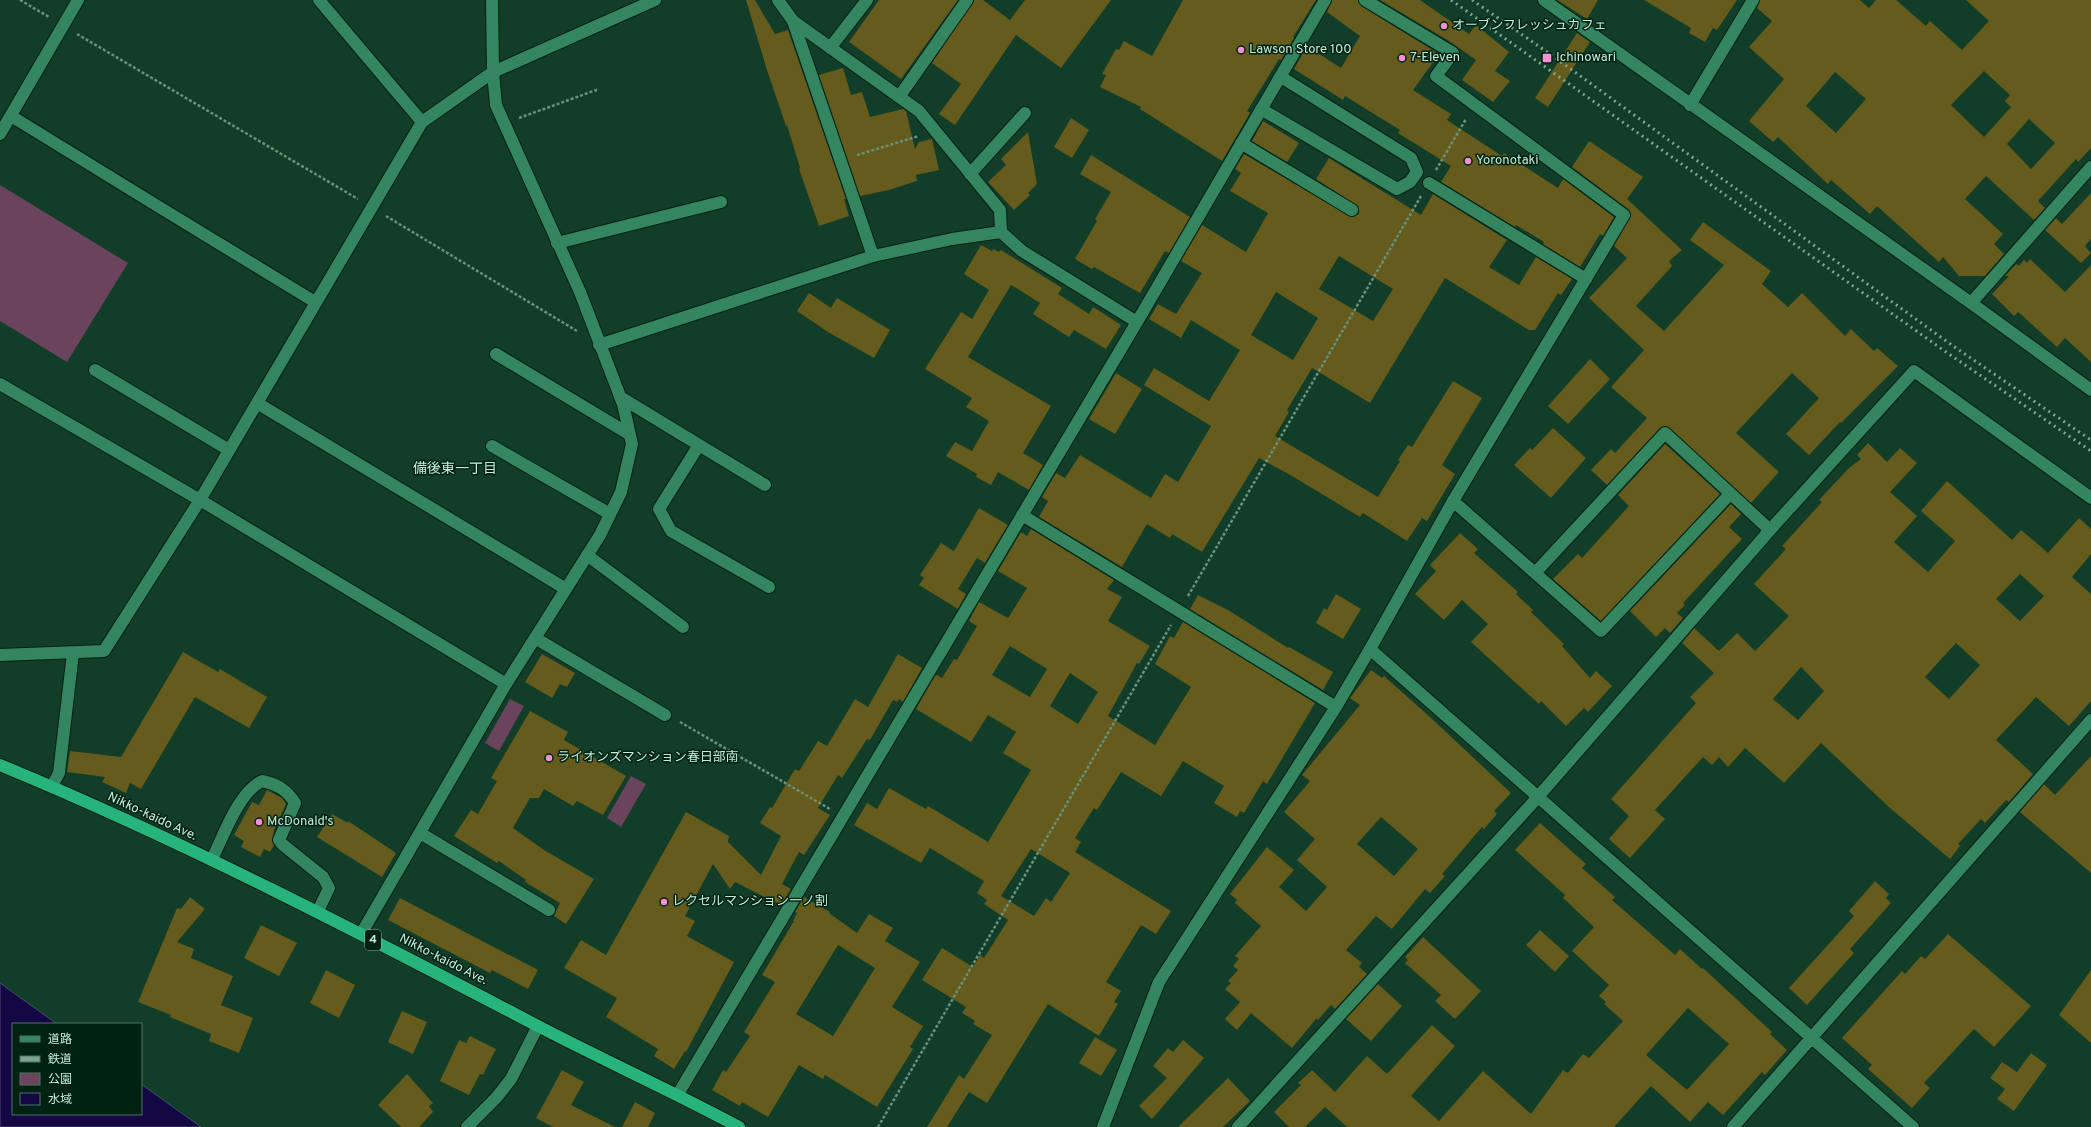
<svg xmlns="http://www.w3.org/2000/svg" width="2091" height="1127" font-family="Overpass,'Noto Sans JP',sans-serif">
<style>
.green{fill:#6a435c}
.water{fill:#130844;stroke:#494c70}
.building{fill:#645b1c;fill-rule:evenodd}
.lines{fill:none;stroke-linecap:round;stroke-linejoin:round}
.lane-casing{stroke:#072115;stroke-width:14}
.street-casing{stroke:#072115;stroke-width:14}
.secondary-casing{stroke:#072115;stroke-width:14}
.highway-casing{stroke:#072115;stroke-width:14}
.path{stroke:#69927d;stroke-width:2.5;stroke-dasharray:3 2;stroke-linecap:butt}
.lane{stroke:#348661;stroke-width:12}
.street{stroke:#348661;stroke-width:12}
.secondary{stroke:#348661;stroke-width:12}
.highway{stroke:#27b47c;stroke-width:12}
.rail{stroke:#7ca590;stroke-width:3;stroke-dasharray:2 4;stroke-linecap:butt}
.poi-dot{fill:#f491d3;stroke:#002213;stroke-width:1.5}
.labels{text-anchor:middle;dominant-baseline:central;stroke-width:3;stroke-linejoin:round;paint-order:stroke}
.shield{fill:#002213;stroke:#8baf9c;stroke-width:1}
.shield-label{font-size:12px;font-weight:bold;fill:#c6ecd7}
.poi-label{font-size:13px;fill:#c6ecd7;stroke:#002213;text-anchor:start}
.street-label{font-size:13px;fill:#c6ecd7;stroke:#002213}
.neighbourhood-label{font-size:14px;fill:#c6ecd7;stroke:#002213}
</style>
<rect width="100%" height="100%" fill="#113d29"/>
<!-- green -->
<path class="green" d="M 0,185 L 128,263 L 67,362 L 0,321 Z
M 510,699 L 524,706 L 499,751 L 485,743 Z
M 631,776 L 646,784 L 621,827 L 607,818 Z"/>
<!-- water -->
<path class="water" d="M 0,983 L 57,1024 L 13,1024 L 13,1114 L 141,1114 L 141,1084 L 201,1127 L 0,1127 Z"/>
<!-- building -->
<path class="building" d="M 746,0 L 755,0 L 775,34 L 788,30 L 846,199 L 844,199 L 849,216 L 819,226 L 799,169 L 800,168 L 787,125 L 786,126 L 766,67 Z
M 879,0 L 958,0 L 901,79 L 849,42 Z
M 974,0 L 983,0 L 1010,20 L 1025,0 L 1111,0 L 1061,68 L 1016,35 L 955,125 L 939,114 L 961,84 L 932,63 Z
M 1183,0 L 1316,0 L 1293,37 L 1294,38 L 1281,60 L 1279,59 L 1247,111 L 1250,113 L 1222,161 L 1140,109 L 1141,107 L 1100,87 L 1106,75 L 1102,74 L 1116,49 L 1119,50 L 1124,41 L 1152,56 Z
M 1332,0 L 1358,0 L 1361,6 L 1439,54 L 1413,90 L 1451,114 L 1447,120 L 1502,156 L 1504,153 L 1558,188 L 1563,179 L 1614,217 L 1603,236 L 1600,234 L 1580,267 L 1543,244 L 1544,242 L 1516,225 L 1515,227 L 1441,182 L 1451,166 L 1398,133 L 1400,130 L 1345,96 L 1343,100 L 1294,69 L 1307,46 L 1341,68 L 1360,36 L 1327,12 Z
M 1380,0 L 1420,0 L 1469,34 L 1476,25 L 1509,52 L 1495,71 L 1510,81 L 1493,102 L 1462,80 L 1476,60 L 1449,41 Z
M 1557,0 L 1598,0 L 1587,19 Z
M 1644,0 L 1737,0 L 1717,30 L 1713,28 L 1705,42 L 1689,33 L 1691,28 Z
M 1760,0 L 1860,0 L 1869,8 L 1876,0 L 1896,0 L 1926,26 L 1930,21 L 1962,50 L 1989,21 L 1966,0 L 2091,0 L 2091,148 L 2078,162 L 2076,159 L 2038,201 L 2045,208 L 2034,220 L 1986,176 L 1965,199 L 2003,234 L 1994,244 L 2004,254 L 1985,276 L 1959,276 L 1943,257 L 1939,262 L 1877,206 L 1870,214 L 1831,180 L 1828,184 L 1778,137 L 1773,142 L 1749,121 L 1784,79 L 1749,47 L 1772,21 L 1757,8 ZM 1984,71 L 2010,95 L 2005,101 L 2011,107 L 1984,137 L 1951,105 ZM 1835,72 L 1866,99 L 1836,133 L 1806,106 ZM 2029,119 L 2055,143 L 2031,169 L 2007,144 Z
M 1577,33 L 1590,42 L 1548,107 L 1535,98 Z
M 843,68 L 851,95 L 862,92 L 870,117 L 903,109 L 906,111 L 915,149 L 919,142 L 932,139 L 939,170 L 916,175 L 917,181 L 889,190 L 860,196 L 819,75 Z
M 1071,118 L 1089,130 L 1072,158 L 1054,147 Z
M 1263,121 L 1299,143 L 1287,162 L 1252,141 Z
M 1028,132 L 1037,184 L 1028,193 L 1030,195 L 1014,210 L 988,182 L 1006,165 L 1001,159 Z
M 1589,141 L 1643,177 L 1627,199 L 1682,250 L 1669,261 L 1672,266 L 1636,306 L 1664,331 L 1724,265 L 1690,240 L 1703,222 L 1771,271 L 1762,284 L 1788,307 L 1802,293 L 1845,336 L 1851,329 L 1874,351 L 1877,348 L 1898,366 L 1841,423 L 1840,422 L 1809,455 L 1786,434 L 1819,398 L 1792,373 L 1736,433 L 1779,472 L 1751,503 L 1666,426 L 1660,428 L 1607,485 L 1591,470 L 1611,449 L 1615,453 L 1647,418 L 1611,387 L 1644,350 L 1589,298 L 1627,258 L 1614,246 L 1631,215 L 1628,209 L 1572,167 Z
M 1244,154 L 1351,217 L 1359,214 L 1358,206 L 1316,179 L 1329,158 L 1421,215 L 1433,194 L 1507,240 L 1489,267 L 1519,285 L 1536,257 L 1572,279 L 1561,295 L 1558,293 L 1535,330 L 1529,330 L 1445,278 L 1370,403 L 1312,368 L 1287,410 L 1289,412 L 1275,436 L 1378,497 L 1400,461 L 1398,460 L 1408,445 L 1412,447 L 1453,381 L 1482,398 L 1442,465 L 1455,474 L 1427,521 L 1422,518 L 1407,541 L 1363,513 L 1360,517 L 1292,476 L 1259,458 L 1202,552 L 1172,534 L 1170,538 L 1147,524 L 1122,567 L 1039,517 L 1048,501 L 1042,497 L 1056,473 L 1065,478 L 1080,455 L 1151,498 L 1165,474 L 1178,482 L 1211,426 L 1144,385 L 1154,368 L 1209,401 L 1240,350 L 1191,320 L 1181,338 L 1149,319 L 1158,304 L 1176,314 L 1202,273 L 1181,261 L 1202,225 L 1246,252 L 1268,213 L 1230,191 L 1241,173 L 1235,169 ZM 1339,256 L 1393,289 L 1373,321 L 1319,289 ZM 1276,292 L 1318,318 L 1293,360 L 1251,335 Z
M 1091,155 L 1190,217 L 1169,253 L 1165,251 L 1140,293 L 1094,267 L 1092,269 L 1075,259 L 1097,221 L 1095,219 L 1111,192 L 1080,174 Z
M 2091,193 L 2091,239 L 2085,246 L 2091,253 L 2081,263 L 2045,230 L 2056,218 L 2062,224 Z
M 981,245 L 992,251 L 993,249 L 999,252 L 1001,250 L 1062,288 L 1058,294 L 1089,314 L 1093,307 L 1121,325 L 1106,349 L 1074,330 L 1069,337 L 1033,314 L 1040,303 L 1011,285 L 968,357 L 1051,406 L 1023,453 L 1043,465 L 1029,490 L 998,472 L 991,485 L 976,477 L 977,474 L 946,456 L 955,442 L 972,451 L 989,421 L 966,407 L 972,398 L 925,369 L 961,312 L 972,319 L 989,290 L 964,274 Z
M 2030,259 L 2065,292 L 2091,265 L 2091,362 L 2065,338 L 2057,347 L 2018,312 L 2014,316 L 1992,294 L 2009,276 L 2005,276 L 2016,264 L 2019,266 L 2024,260 L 2027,263 Z
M 809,293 L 831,308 L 837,298 L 890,330 L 874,358 L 828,332 L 797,311 Z
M 1590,359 L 1610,379 L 1568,424 L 1548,406 Z
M 1116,373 L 1142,389 L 1115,434 L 1089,419 Z
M 1553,428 L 1586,458 L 1551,498 L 1514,465 L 1530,448 L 1532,450 Z
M 1868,443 L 1887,462 L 1900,448 L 1917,463 L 1890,492 L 1917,516 L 1894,542 L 1928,572 L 1955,541 L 1921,511 L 1947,481 L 2012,540 L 2021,530 L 2048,553 L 2079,518 L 2091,529 L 2091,554 L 2072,577 L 2091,594 L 2091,701 L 2069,726 L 2036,697 L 1996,740 L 2033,774 L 2009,802 L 2006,800 L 1985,823 L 1981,819 L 1958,844 L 1960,846 L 1950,859 L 1890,808 L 1821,743 L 1784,783 L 1745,748 L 1728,767 L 1719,757 L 1712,765 L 1703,757 L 1655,810 L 1665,819 L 1630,858 L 1609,839 L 1629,816 L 1611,799 L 1696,703 L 1690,697 L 1714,673 L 1682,643 L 1694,628 L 1719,651 L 1737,633 L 1755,651 L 1789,616 L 1754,584 L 1786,549 L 1782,546 L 1822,502 L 1819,500 L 1849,468 L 1861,459 L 1857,455 ZM 2020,574 L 2044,596 L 2020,621 L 1996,599 ZM 1956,643 L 1980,665 L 1949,699 L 1925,677 ZM 1801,667 L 1824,691 L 1798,720 L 1773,699 Z
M 1665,444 L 1720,494 L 1601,621 L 1553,579 L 1578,554 L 1582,558 L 1629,506 L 1618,495 Z
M 1731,504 L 1741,514 L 1729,527 L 1742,539 L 1683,603 L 1685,605 L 1677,613 L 1683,618 L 1670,633 L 1665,628 L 1656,637 L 1630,611 Z
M 979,508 L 1008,525 L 985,563 L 977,558 L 958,589 L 966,594 L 958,609 L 919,585 L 924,578 L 920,575 L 941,543 L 954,551 Z
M 1031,529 L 1114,580 L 1107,589 L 1122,597 L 1108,621 L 1150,646 L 1139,664 L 1137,663 L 1108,716 L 1155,745 L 1191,687 L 1155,664 L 1170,636 L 1174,638 L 1183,622 L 1315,703 L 1267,784 L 1263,781 L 1244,813 L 1240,811 L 1237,817 L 1214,803 L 1224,786 L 1183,761 L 1161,796 L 1121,772 L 1097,810 L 1094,808 L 1075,838 L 1081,842 L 1075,852 L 1171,911 L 1156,934 L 1141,925 L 1106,982 L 1121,991 L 1114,1002 L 1118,1004 L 1099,1036 L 1048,1004 L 987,1103 L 969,1092 L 947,1127 L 927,1127 L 959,1075 L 964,1079 L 992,1035 L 973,1024 L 975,1021 L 962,1013 L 966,1007 L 922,980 L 942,948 L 973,967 L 980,955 L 984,958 L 1008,920 L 984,904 L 987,900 L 977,893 L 984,881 L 930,848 L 921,863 L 854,825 L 867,803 L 877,809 L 889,788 L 926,809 L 928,806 L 988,842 L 1031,770 L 1003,753 L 1016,732 L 988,715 L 971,742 L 916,709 L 935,676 L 937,675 L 942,678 L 954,659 L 957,660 L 977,626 L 969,621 L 979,602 L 1008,618 L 1027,588 L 998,571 L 1021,532 L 1027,536 ZM 1010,646 L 1047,669 L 1030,697 L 992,675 ZM 1070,673 L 1098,692 L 1078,724 L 1050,706 ZM 1031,849 L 1070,873 L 1051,902 L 1046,898 L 1034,916 L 1001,896 Z
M 1460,533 L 1478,549 L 1474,553 L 1518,592 L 1516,594 L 1533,610 L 1531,612 L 1564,644 L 1562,646 L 1590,678 L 1596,671 L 1612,686 L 1588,712 L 1584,708 L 1566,726 L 1541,701 L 1539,704 L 1471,642 L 1488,624 L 1462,600 L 1444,620 L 1415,594 L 1436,571 L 1430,565 Z
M 1336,594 L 1361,609 L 1343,639 L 1316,623 L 1324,608 L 1327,610 Z
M 1198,595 L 1228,610 L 1288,648 L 1289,647 L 1333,672 L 1323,690 L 1190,609 Z
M 183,652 L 218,672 L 220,669 L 267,697 L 249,728 L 195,697 L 141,789 L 130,783 L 126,793 L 102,782 L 105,777 L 67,772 L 70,751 L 121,757 Z
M 542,654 L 575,673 L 567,687 L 560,684 L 552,698 L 525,682 Z
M 898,654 L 922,668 L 903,702 L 899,699 L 897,702 L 893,700 L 870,740 L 867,739 L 842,778 L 838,775 L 818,808 L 830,815 L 804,855 L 799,852 L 782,884 L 791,889 L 781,905 L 735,882 L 730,889 L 713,864 L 685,916 L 695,921 L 687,936 L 734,962 L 686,1052 L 685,1051 L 674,1069 L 654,1056 L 658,1049 L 606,1017 L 617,998 L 564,968 L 581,940 L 606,955 L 686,812 L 729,836 L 728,842 L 761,875 L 781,836 L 760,823 L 770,807 L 772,808 L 795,769 L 799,771 L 818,741 L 827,746 L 855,699 L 868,707 Z
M 1371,670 L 1382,678 L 1384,676 L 1430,717 L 1511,793 L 1494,811 L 1497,814 L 1484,829 L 1482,827 L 1442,874 L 1445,876 L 1430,893 L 1425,889 L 1392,929 L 1376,916 L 1346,950 L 1362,963 L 1359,967 L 1367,974 L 1335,1009 L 1331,1005 L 1318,1020 L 1316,1019 L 1292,1048 L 1251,1013 L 1237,1030 L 1225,1019 L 1240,1002 L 1225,989 L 1231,983 L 1228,981 L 1238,970 L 1233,966 L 1239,959 L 1235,956 L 1261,926 L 1235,903 L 1237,900 L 1230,894 L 1267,847 L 1294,870 L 1279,887 L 1306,911 L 1327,887 L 1297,860 L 1315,839 L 1284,812 L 1310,781 L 1302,775 L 1360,705 L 1350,698 ZM 1381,817 L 1418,849 L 1394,876 L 1357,844 Z
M 530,711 L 568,732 L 564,740 L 626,776 L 603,815 L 577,801 L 573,806 L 544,789 L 539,798 L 530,798 L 513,828 L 544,850 L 594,879 L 566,924 L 554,916 L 560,903 L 525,882 L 526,880 L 499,861 L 497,863 L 454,836 L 471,810 L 478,814 L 497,781 L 491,778 Z
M 2091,756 L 2091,873 L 2020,812 L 2044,784 L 2055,795 Z
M 267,790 L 282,798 L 286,804 L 274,830 L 272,840 L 274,845 L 270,852 L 264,849 L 260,857 L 241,847 L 244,841 L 234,835 L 252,802 L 259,805 Z
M 332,814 L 348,823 L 348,821 L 396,853 L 382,877 L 317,837 Z
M 1540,823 L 1586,864 L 1582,868 L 1615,897 L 1612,900 L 1675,955 L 1680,949 L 1702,969 L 1703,968 L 1772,1032 L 1770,1034 L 1787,1050 L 1765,1075 L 1762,1072 L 1723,1115 L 1708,1102 L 1690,1122 L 1651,1086 L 1614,1127 L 1347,1127 L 1325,1107 L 1305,1127 L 1289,1127 L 1274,1112 L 1301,1085 L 1298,1083 L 1312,1070 L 1335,1092 L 1367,1056 L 1387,1074 L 1432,1025 L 1455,1046 L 1411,1096 L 1439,1121 L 1483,1071 L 1531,1114 L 1563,1070 L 1568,1073 L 1583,1054 L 1589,1058 L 1623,1021 L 1604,1004 L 1606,1002 L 1599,996 L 1609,985 L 1572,951 L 1594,927 L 1563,898 L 1565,895 L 1515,850 ZM 1688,1008 L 1729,1044 L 1687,1090 L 1646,1055 Z
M 1875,881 L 1889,894 L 1886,898 L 1891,903 L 1850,949 L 1854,953 L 1807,1005 L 1789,988 L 1854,916 L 1849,911 Z
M 190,897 L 205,909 L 177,942 L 194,949 L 191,958 L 233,976 L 221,1005 L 253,1018 L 239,1053 L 209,1041 L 211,1034 L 170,1017 L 171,1015 L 138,1002 L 177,908 L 181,909 Z
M 804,897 L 830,912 L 829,913 L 857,933 L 869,914 L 893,928 L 885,941 L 920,962 L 892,1007 L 923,1026 L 910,1047 L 913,1049 L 877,1107 L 825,1075 L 823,1079 L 799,1065 L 768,1117 L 742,1102 L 740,1106 L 712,1090 L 723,1070 L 726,1072 L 750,1036 L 744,1032 L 775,982 L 762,975 L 794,921 L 793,921 L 797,913 L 795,912 ZM 838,945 L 875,968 L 833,1036 L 796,1014 Z
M 400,898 L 538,970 L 528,989 L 492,970 L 490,973 L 388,920 Z
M 261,925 L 297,943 L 279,976 L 244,958 Z
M 1540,930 L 1569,956 L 1555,972 L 1526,945 Z
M 1948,934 L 2031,1006 L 1994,1047 L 1974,1029 L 1924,1083 L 1930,1088 L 1912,1108 L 1868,1069 L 1872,1065 L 1842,1038 L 1902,971 L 1905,974 L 1921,956 L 1925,959 Z
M 1423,937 L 1481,991 L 1455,1019 L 1435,1001 L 1441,995 L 1405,963 L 1408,960 L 1405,957 Z
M 326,970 L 355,985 L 339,1018 L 310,1003 Z
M 2091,970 L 2091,1043 L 2059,1015 Z
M 1378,984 L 1402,1006 L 1371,1041 L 1346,1019 Z
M 402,1011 L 427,1022 L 413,1054 L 388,1042 Z
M 470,1036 L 496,1049 L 483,1075 L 480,1074 L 469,1095 L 440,1081 L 459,1040 L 466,1043 Z
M 1095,1037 L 1117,1050 L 1101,1076 L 1079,1063 Z
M 1183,1040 L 1204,1058 L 1152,1119 L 1139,1106 L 1167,1078 L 1153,1066 L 1168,1048 L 1173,1052 Z
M 2031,1053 L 2047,1065 L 2014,1111 L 1997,1099 L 2005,1089 L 1990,1078 L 2002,1062 L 2017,1072 Z
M 562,1070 L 584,1082 L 571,1105 L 615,1127 L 553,1127 L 536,1118 Z
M 407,1074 L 433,1103 L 429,1106 L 433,1112 L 419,1127 L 401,1127 L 378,1105 Z
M 1228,1078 L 1250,1101 L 1223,1127 L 1178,1127 Z
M 635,1102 L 655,1113 L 648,1127 L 622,1127 Z"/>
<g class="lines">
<defs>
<path id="lane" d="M 793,21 L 873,256
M 11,116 L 151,202
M 1241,143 L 1352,210
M 1429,183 L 1586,279
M 557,243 L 721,202
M 496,354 L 629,434
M 95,370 L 229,450
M 620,397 L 765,485
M 699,445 L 659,509 L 671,531 L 769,587
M 492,446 L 610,514
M 587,555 L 683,627
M 52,786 L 59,773 L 73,653
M 420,833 L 549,910
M 212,859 C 224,835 238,793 262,781 C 277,784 287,790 295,803 L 279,840 L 282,844 L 323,877 L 329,888 L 318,911"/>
<path id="street" d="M 319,0 L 422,122
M 778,0 L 793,21 L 919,111 L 1000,210 L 1001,232 L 1022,251 L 1137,322
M 1544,0 L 1971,303 L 2091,390
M 830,48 L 867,0
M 899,97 L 967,0
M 1690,105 L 1753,0
M 1261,109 L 1397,189 L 1410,182 L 1417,172 L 1411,158 L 1281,77
M 0,134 L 78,0
M 970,174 L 1025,113
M 151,202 L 315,302
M 1971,303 L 2091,167
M 599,345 L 873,256 L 952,239 L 1001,232
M 0,384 L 200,500 L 506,684
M 257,403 L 566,589
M 1453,501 L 1601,631 L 1730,494
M 1022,515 L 1336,707
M 1535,573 L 1665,433 L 1770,530
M 535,638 L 665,715
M 1370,649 L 1913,1127
M 0,655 L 104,651 L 200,500 L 422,122 L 493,72 L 655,0
M 361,934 L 506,684 L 600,535 L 621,492 L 632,444 L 623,404 L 580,292 L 496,105 L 493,72 L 492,0
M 678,1094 L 1137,322 L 1325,0
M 1103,1127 L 1159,982 L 1336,707 L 1370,649 L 1453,501 L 1624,215 L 1436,76 L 1453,53 L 1365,0
M 1238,1127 L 1537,798 L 1770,530 L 1914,371 L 2091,498
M 1733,1127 L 2091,720"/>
<path id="secondary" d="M 467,1127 L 496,1098 L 511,1079 L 538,1026"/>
<path id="highway" d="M 0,765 C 184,841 360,933 536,1025 C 603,1060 672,1091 739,1127"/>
</defs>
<!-- lane casing -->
<use href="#lane" class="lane-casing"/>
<!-- street casing -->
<use href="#street" class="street-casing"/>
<!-- secondary casing -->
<use href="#secondary" class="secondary-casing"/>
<!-- highway casing -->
<use href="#highway" class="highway-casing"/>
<!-- path -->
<path class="path" d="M 20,0 L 49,17
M 77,34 L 358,199
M 519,118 L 599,89
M 857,155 L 919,136
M 1436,170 L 1466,119
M 386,216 L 577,331
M 1188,596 L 1421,196
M 680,722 L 830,809
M 878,1127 L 1171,625"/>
<!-- lane -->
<use href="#lane" class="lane"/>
<!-- street -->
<use href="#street" class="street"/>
<!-- secondary -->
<use href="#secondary" class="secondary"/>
<!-- highway -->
<use href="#highway" class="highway"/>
<!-- rail -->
<path class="rail" d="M 1451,0 L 1946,352 L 2091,451
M 1472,0 L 1550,54 L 1953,346 L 2091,440"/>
</g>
<!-- markers -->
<g class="poi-dot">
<circle cx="1444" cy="26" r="4"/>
<circle cx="1241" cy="50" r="4"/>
<circle cx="1402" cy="58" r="4"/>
<rect x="1542" y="53" width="10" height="10" rx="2"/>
<circle cx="1468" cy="161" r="4"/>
<circle cx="549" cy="758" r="4"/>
<circle cx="259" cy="822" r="4"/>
<circle cx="664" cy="902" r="4"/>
</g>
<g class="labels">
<!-- shield labels -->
<rect class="shield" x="365" y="930" width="16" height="20" rx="3"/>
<g class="shield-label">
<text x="373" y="940">4</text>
</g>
<!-- poi labels -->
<g class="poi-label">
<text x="1452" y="26">オーブンフレッシュカフェ</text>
<text x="1249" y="50">Lawson Store 100</text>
<text x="1410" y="58">7-Eleven</text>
<text x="1556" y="58">Ichinowari</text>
<text x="1476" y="161">Yoronotaki</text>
<text x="557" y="758">ライオンズマンション春日部南</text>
<text x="267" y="822">McDonald's</text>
<text x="672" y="902">レクセルマンション一ノ割</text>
</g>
<!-- street labels -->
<g class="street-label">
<text transform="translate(152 817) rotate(25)">Nikko-kaido Ave.</text>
<text transform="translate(443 960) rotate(27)">Nikko-kaido Ave.</text>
</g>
<!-- neighbourhood labels -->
<g class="neighbourhood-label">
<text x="455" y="469">備後東一丁目</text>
</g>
</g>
<!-- legend -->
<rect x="12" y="1023" width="130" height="92" fill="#002213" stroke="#4f7361"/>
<rect x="20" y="1036" width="20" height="6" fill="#348661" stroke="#4f7361"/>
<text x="48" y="1043" font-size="12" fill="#c6ecd7">道路</text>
<rect x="20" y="1056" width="20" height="6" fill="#7ca590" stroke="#4f7361"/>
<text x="48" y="1063" font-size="12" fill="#c6ecd7">鉄道</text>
<rect x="20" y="1073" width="20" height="12" fill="#6a435c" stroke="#4f7361"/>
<text x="48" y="1083" font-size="12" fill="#c6ecd7">公園</text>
<rect x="20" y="1093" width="20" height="12" fill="#130844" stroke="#4f7361"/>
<text x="48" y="1103" font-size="12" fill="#c6ecd7">水域</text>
</svg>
